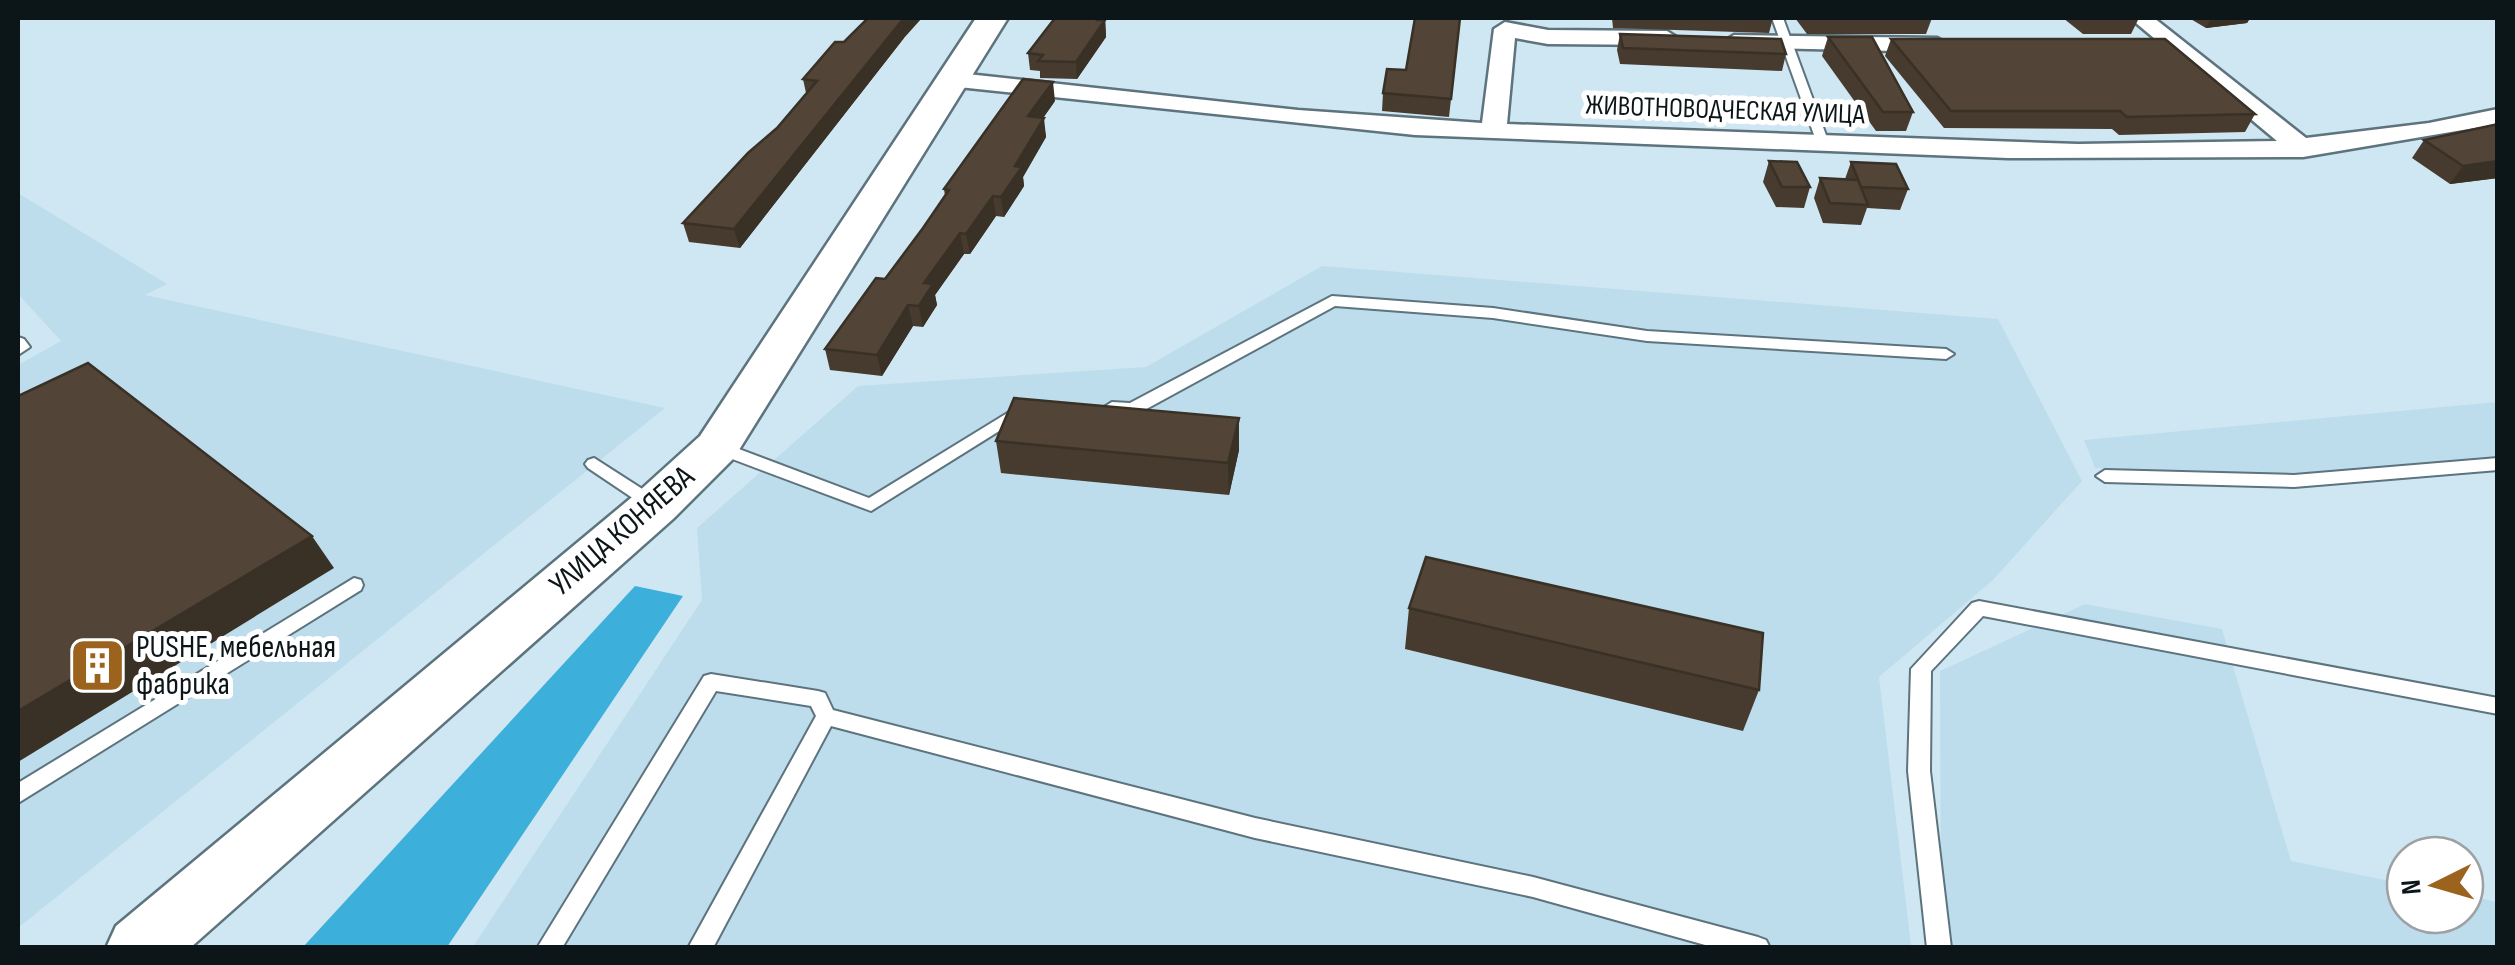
<svg xmlns="http://www.w3.org/2000/svg" width="2515" height="965" font-family="'Sofia Sans Condensed',sans-serif">
<style>
.built{fill:#bddded}
.forest{fill:#3cafdb}
.lines{fill:none;stroke-linecap:round;stroke-linejoin:round}
.lane-casing{stroke:#5d737d;stroke-width:4}
.street-casing{stroke:#5d737d;stroke-width:5}
.secondary-casing{stroke:#5d737d;stroke-width:5}
.lane{fill:#fff;fill-rule:evenodd}
.street{fill:#fff;fill-rule:evenodd}
.secondary{fill:#fff;fill-rule:evenodd}
.wall{fill:#473a2e}
.shaded-wall{fill:#393026}
.building{fill:#524436;stroke:#393026;stroke-width:2.5}
.labels{text-anchor:middle;dominant-baseline:central;stroke-width:10;stroke-linejoin:round;paint-order:stroke}
.far-street-label{font-size:28px;fill:#0c1518;stroke:#fff}
.street-label{font-size:32px;fill:#0c1518;stroke:#fff}
.poi-label{font-size:32px;fill:#0c1518;stroke:#fff;text-anchor:start}
</style>
<rect width="100%" height="100%" fill="#cfe7f2"/>
<!-- built -->
<path class="built" d="M 18,193 L 167,284 L 145,295 L 665,408 L 18,928 L 18,365 L 61,341 L 18,294 Z
M 1322,266 L 1998,319 L 2082,481 L 1993,580 L 1879,677 L 1911,945 L 1918,947 L 472,948 L 702,600 L 697,528 L 858,386 L 1146,367 Z
M 2497,402 L 2497,459 L 2290,475 L 2095,468 L 2084,440 Z
M 2085,604 L 2222,629 L 2291,861 L 2405,884 L 2405,915 L 2465,915 L 2465,895 L 2497,902 L 2497,947 L 1941,947 L 1940,671 Z"/>
<!-- forest -->
<path class="forest" d="M 635,586 L 683,596 L 447,947 L 303,947 Z"/>
<g class="lines">
<defs>
<path id="lane" d="M 1772,18 L 1783,18 L 1830,146 L 1829,149 L 1819,149 L 1818,146 Z
M 1332,296 L 1493,308 L 1647,331 L 1946,349 L 1954,354 L 1946,359 L 1647,341 L 1493,318 L 1335,306 L 1139,413 L 1112,412 L 1104,407 L 1112,402 L 1130,403 Z
M 18,337 L 24,339 L 30,347 L 18,355 Z
M 1027,401 L 1033,402 L 1035,406 L 1033,410 L 871,511 L 711,451 L 708,447 L 717,441 L 723,443 L 869,498 Z
M 594,458 L 661,501 L 664,505 L 661,509 L 649,509 L 588,468 L 585,464 L 588,460 Z
M 2498,458 L 2498,470 L 2294,487 L 2105,482 L 2096,476 L 2105,470 L 2294,475 Z
M 354,578 L 361,580 L 363,585 L 361,590 L 18,803 L 18,783 Z
M 1979,601 L 2498,698 L 2498,714 L 1983,616 L 1931,671 L 1930,771 L 1951,948 L 1927,948 L 1908,771 L 1911,669 L 1972,603 Z
M 711,674 L 818,691 L 825,693 L 833,710 L 1255,818 L 1533,877 L 1758,937 L 1766,940 L 1770,948 L 1716,948 L 1533,897 L 1255,838 L 831,726 L 713,948 L 688,948 L 816,716 L 811,706 L 716,691 L 562,948 L 537,948 L 704,676 Z"/>
<path id="street" d="M 2130,18 L 2154,18 L 2306,138 L 2429,123 L 2498,109 L 2498,124 L 2303,157 L 2008,158 L 1415,135 L 949,86 L 937,79 L 949,72 L 1298,110 L 1482,123 L 1494,29 L 1505,22 L 1548,30 L 1667,31 L 1678,38 L 1667,45 L 1548,44 L 1515,38 L 1507,124 L 2078,144 L 2277,141 Z
M 1734,35 L 1937,38 L 1949,45 L 1937,52 L 1726,47 L 1723,42 Z"/>
<path id="secondary" d="M 976,18 L 1008,18 L 734,458 L 673,519 L 190,948 L 106,948 L 116,926 L 637,493 L 700,436 Z"/>
</defs>
<!-- lane casing -->
<use href="#lane" class="lane-casing"/>
<!-- street casing -->
<use href="#street" class="street-casing"/>
<!-- secondary casing -->
<use href="#secondary" class="secondary-casing"/>
<!-- lane -->
<use href="#lane" class="lane"/>
<!-- street -->
<use href="#street" class="street"/>
<!-- secondary -->
<use href="#secondary" class="secondary"/>
</g>
<!-- wall -->
<path class="wall" d="M 1055,18 L 1105,18 L 1106,37 L 1077,79 L 1040,78 L 1040,71 L 1030,70 L 1028,53 Z
M 1460,18 L 1449,117 L 1382,111 L 1383,93 Z
M 1612,18 L 1773,18 L 1769,33 L 1613,28 Z
M 1795,18 L 1932,18 L 1926,34 L 1807,34 Z
M 2063,18 L 2139,18 L 2131,34 L 2083,34 Z
M 2189,18 L 2250,18 L 2247,23 L 2206,28 Z
M 1620,34 L 1786,54 L 1782,71 L 1620,64 L 1617,50 Z
M 1828,37 L 1913,112 L 1906,131 L 1876,131 L 1822,56 Z
M 904,38 L 740,248 L 689,242 L 683,223 L 777,128 L 806,93 L 803,79 L 844,42 Z
M 1891,39 L 2255,114 L 2245,132 L 2119,135 L 2112,129 L 1944,128 L 1885,56 Z
M 1055,101 L 1043,118 L 1046,137 L 1023,177 L 1024,186 L 1004,217 L 996,216 L 970,254 L 964,254 L 935,295 L 937,305 L 923,327 L 913,326 L 882,376 L 830,370 L 825,349 L 885,279 L 923,228 L 945,196 L 944,189 Z
M 2498,124 L 2498,178 L 2450,184 L 2412,158 L 2424,140 Z
M 1769,161 L 1810,187 L 1804,208 L 1776,207 L 1763,182 Z
M 1851,162 L 1908,189 L 1900,210 L 1867,208 L 1861,225 L 1823,223 L 1814,198 L 1820,178 L 1845,179 Z
M 996,441 L 1239,450 L 1229,495 L 1001,473 Z
M 1409,608 L 1759,690 L 1743,731 L 1405,649 Z"/>
<!-- shaded-wall -->
<path class="shaded-wall" d="M 904,18 L 922,18 L 904,38 L 740,248 L 734,229 Z
M 1100,18 L 1105,18 L 1106,37 L 1077,79 L 1076,62 Z
M 2211,18 L 2250,18 L 2247,23 L 2206,28 Z
M 1053,82 L 1055,101 L 1031,135 L 1028,116 Z
M 1044,118 L 1046,137 L 1023,177 L 1024,186 L 1004,217 L 1001,197 L 1015,166 Z
M 2498,161 L 2498,178 L 2450,184 L 2463,166 Z
M 993,196 L 996,216 L 970,254 L 966,234 Z
M 960,233 L 964,254 L 935,295 L 937,305 L 923,327 L 919,306 L 924,283 Z
M 908,305 L 913,326 L 882,376 L 877,355 Z
M 1239,418 L 1239,450 L 1229,495 L 1228,463 Z
M 312,536 L 334,568 L 18,762 L 18,711 Z"/>
<!-- building -->
<path class="building" d="M 868,18 L 904,18 L 734,229 L 683,223 L 748,153 L 777,128 L 817,81 L 803,79 L 835,42 L 844,42 Z
M 1055,18 L 1100,18 L 1098,20 L 1105,20 L 1076,62 L 1038,61 L 1043,55 L 1028,53 Z
M 1415,18 L 1460,18 L 1451,99 L 1383,93 L 1387,69 L 1406,70 Z
M 1620,34 L 1781,39 L 1786,54 L 1623,48 Z
M 1828,37 L 1872,37 L 1913,112 L 1883,112 Z
M 1891,39 L 2165,39 L 2255,114 L 2127,117 L 2120,111 L 1951,111 Z
M 1023,79 L 1053,82 L 1028,116 L 1044,118 L 1015,166 L 1022,167 L 1001,197 L 993,196 L 966,234 L 960,233 L 924,283 L 933,284 L 919,306 L 908,305 L 877,355 L 825,349 L 876,278 L 885,279 L 923,228 L 949,190 L 944,189 Z
M 2498,124 L 2498,161 L 2463,166 L 2424,140 Z
M 1769,161 L 1797,162 L 1810,187 L 1782,187 Z
M 1851,162 L 1896,164 L 1908,189 L 1861,187 Z
M 1820,178 L 1858,180 L 1868,205 L 1830,203 Z
M 88,363 L 312,536 L 18,711 L 18,396 Z
M 1014,398 L 1239,418 L 1228,463 L 996,441 Z
M 1426,557 L 1763,633 L 1759,690 L 1409,608 Z"/>
<!-- icons -->
<defs>
<symbol id="building-square" viewBox="-11 -11 22 22"><rect x="-9" y="-9" width="18" height="18" rx="4" fill="#9b631e" stroke="#fff"/><path d="M-4-6H4V6H1V3H-1V6H-4ZM-2.5-4.3h1.7v1.8h-1.7ZM.8-4.3h1.7v1.8H.8ZM-2.5-1h1.7V.8h-1.7ZM.8-1h1.7V.8H.8Z" fill="#fff"/></symbol>
</defs>
<g fill-rule="evenodd">
<use href="#building-square" x="66" y="634" width="63" height="63"/>
</g>
<g class="labels">
<!-- far-street labels -->
<g class="far-street-label">
<text transform="translate(1725 110) rotate(2)">ЖИВОТНОВОДЧЕСКАЯ УЛИЦА</text>
</g>
<!-- street labels -->
<g class="street-label">
<text transform="translate(622 531) rotate(-41)">УЛИЦА КОНЯЕВА</text>
</g>
<!-- poi labels -->
<g class="poi-label">
<text x="136" y="647">PUSHE, мебельная<tspan x="136" dy="37">фабрика</tspan></text>
</g>
</g>
<!-- border -->
<rect width="2515" height="965" fill="none" stroke="#0c1518" stroke-width="40"/>
<!-- north arrow -->
<g transform="translate(2435 885) rotate(265)"><circle r="48" fill="#ffffff" stroke="#9ea1a3" stroke-width="2.5"/>
<path d="M0-8L18 38L0 25L-18 38Z" fill="#9b631e"/>
<text y="-15" font-size="28" font-weight="bold" text-anchor="middle" fill="#0c1518">N</text>
</g>
</svg>
